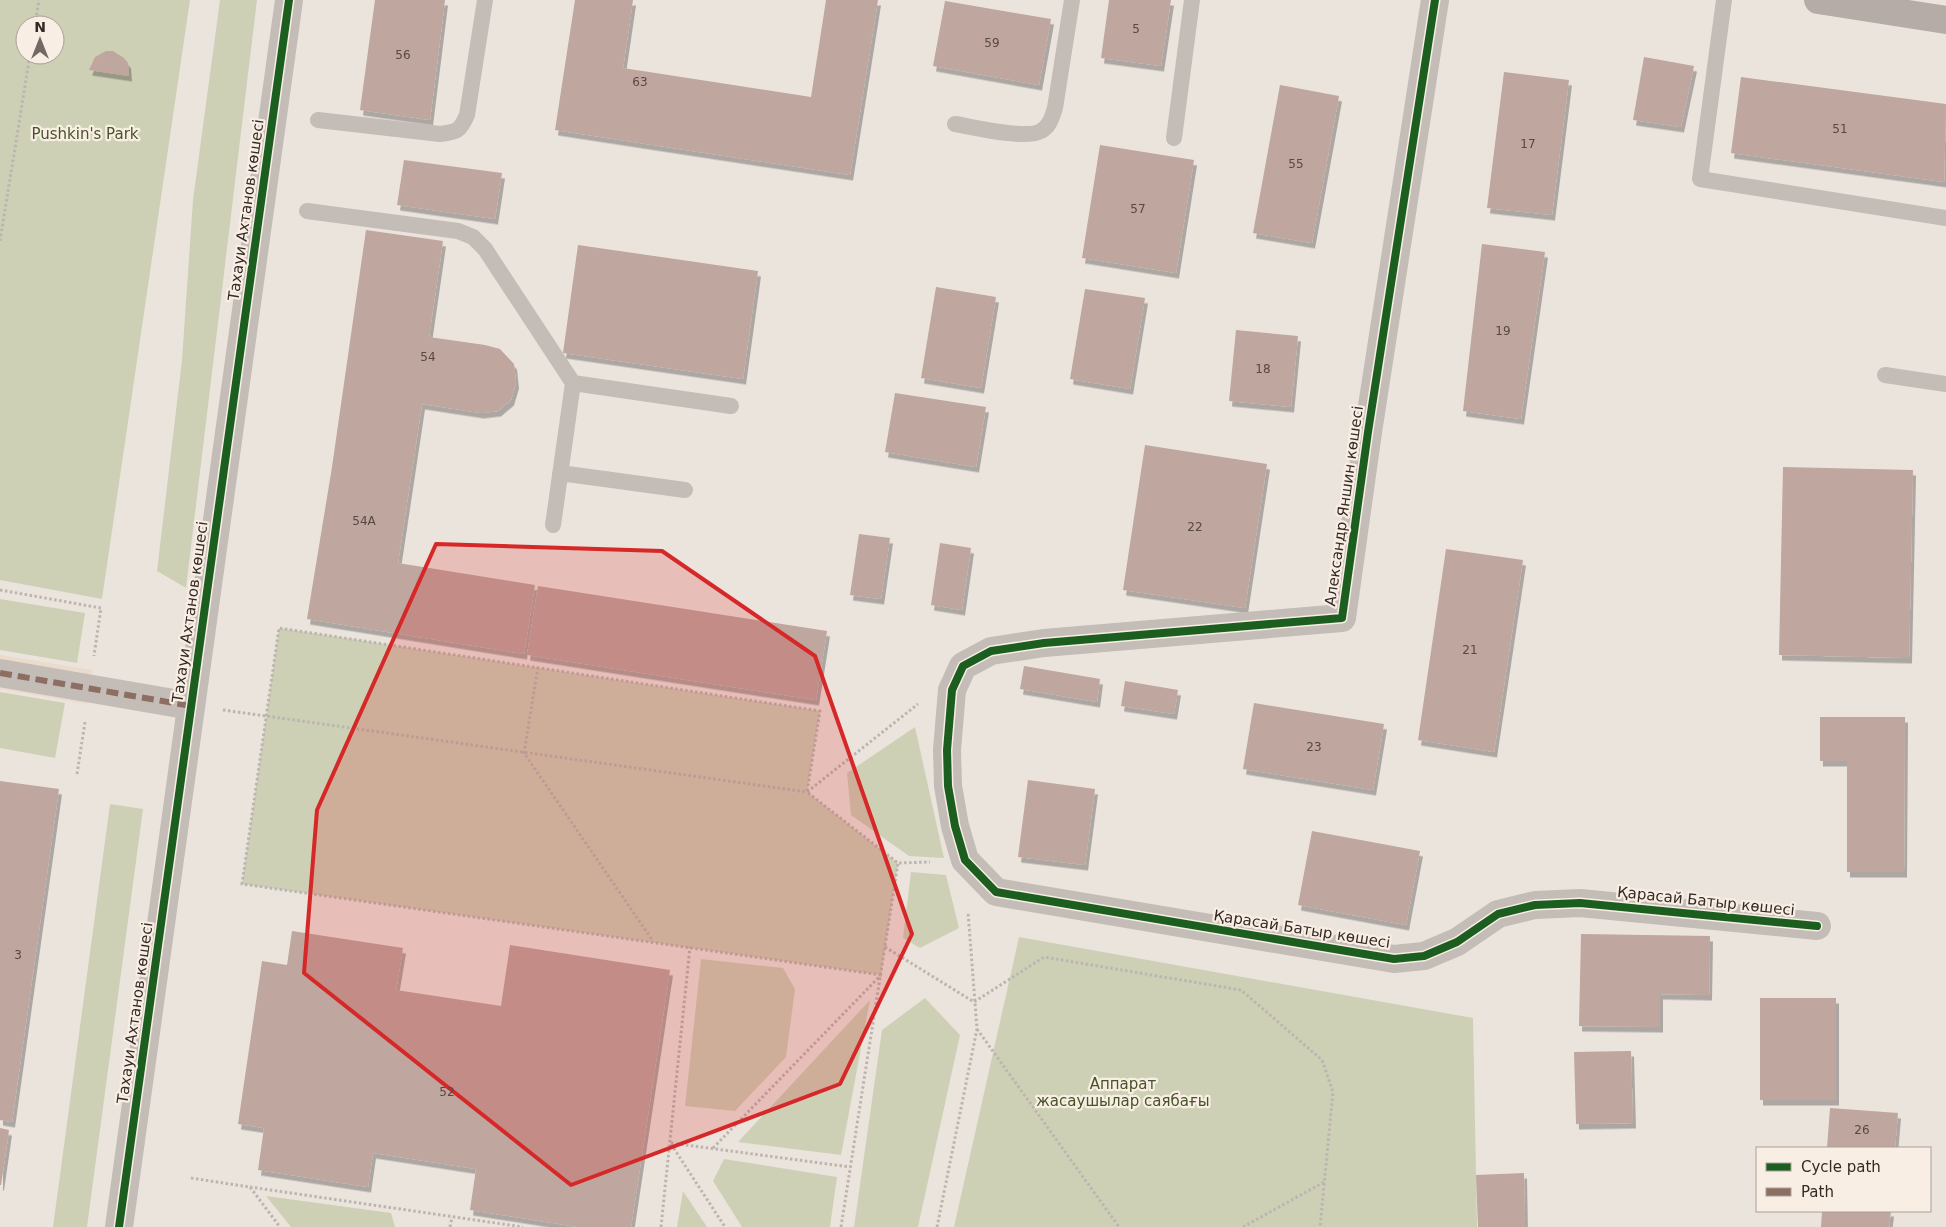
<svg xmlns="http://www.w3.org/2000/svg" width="1946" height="1227" font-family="'DejaVu Sans',sans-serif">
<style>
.green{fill:#ced0b6;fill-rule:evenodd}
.plaza{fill:#eadbcc}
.building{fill:#bfa69e;filter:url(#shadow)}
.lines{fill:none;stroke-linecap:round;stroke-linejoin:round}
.path{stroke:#bdb4af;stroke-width:3;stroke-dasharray:2.5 2.5;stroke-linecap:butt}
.lane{stroke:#c4bcb6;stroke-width:16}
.street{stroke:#c4bcb6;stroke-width:28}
.secondary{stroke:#b5aca7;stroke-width:28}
.quiet{stroke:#8d6e63;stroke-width:6;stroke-dasharray:12 6;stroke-linecap:butt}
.cycleway-casing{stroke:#f9eee4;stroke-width:11}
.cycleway{stroke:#1b5e20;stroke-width:8}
.marked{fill:#d62828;fill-opacity:0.2;stroke:#d62828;stroke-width:4;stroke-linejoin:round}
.labels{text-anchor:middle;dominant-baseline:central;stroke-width:4.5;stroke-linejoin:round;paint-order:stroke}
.number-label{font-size:12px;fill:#574843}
.park-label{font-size:15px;fill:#475329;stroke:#f9eee4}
.street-label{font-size:15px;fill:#342925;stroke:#f9eee4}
</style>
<defs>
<filter id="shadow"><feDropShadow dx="3" dy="5.5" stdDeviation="0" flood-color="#0004"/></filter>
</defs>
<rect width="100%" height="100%" fill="#ebe4dd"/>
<!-- green -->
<path class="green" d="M 0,0 L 190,0 L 102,599 L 0,580 ZM 25,25 L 55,25 L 55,55 L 25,55 Z
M 220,0 L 257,0 L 186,588 L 157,571 L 182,360 L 193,200 Z
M 0,599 L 85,613 L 77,663 L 0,650 Z
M 279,628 L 820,711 L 807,792 L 898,863 L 881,975 L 242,884 Z
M 0,692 L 65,703 L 55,758 L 0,748 Z
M 915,727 L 944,858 L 909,856 L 851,815 L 847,773 Z
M 110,804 L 143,809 L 87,1227 L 53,1227 Z
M 911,872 L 946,875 L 959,928 L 920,948 L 903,938 Z
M 1019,937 L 1473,1018 L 1477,1227 L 954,1227 Z
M 701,959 L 783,968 L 795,989 L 786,1057 L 735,1111 L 685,1106 Z
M 925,998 L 960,1035 L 918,1227 L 854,1227 L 882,1030 Z
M 870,1000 L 841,1155 L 738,1142 Z
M 724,1159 L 837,1177 L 830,1227 L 742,1227 L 713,1181 Z
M 683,1191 L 707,1227 L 677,1227 Z
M 266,1196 L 391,1213 L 395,1227 L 291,1227 Z"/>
<!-- plaza -->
<path class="plaza" d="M 0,655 L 92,670 L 87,704 L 0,689 Z"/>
<!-- building -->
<path class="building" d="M 375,0 L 445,0 L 430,120 L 360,110 Z
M 575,0 L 633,0 L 623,68 L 811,97 L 826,0 L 878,0 L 850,175 L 555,130 Z
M 1109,0 L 1171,0 L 1161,66 L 1101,58 Z
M 945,1 L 1051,19 L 1039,85 L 933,66 Z
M 106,51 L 113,51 L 124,58 L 128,63 L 129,76 L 89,70 L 95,57 Z
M 1644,57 L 1694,66 L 1681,127 L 1633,120 Z
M 1504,72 L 1569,80 L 1552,215 L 1487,208 Z
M 1741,77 L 1946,104 L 1944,182 L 1731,153 Z
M 1280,85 L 1339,96 L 1312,243 L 1253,233 Z
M 1100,145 L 1194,160 L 1176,273 L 1082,258 Z
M 404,160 L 502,173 L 495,219 L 397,205 Z
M 366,230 L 443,241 L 429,337 L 485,345 L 500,349 L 514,364 L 516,383 L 511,400 L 498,411 L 481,413 L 422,404 L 398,563 L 535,585 L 524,654 L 307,619 L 332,467 Z
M 1482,244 L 1545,252 L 1521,419 L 1463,411 Z
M 578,245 L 758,271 L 743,379 L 563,353 Z
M 936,287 L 996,297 L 981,388 L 921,378 Z
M 1085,289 L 1145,298 L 1130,389 L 1070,379 Z
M 1236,330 L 1298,336 L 1291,407 L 1229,401 Z
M 895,393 L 986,407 L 976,467 L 885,452 Z
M 1145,445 L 1267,464 L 1245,608 L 1123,590 Z
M 1783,467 L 1913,470 L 1909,658 L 1779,655 Z
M 859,534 L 890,538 L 881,599 L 850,595 Z
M 940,543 L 971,548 L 962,610 L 931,605 Z
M 1446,549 L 1523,560 L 1494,752 L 1418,740 Z
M 538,586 L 827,631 L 816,700 L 527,655 Z
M 1024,666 L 1100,679 L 1097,702 L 1020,689 Z
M 1125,681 L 1178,690 L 1174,714 L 1121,706 Z
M 1254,703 L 1384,724 L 1373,790 L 1243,769 Z
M 1820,717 L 1905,717 L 1904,872 L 1847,872 L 1847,761 L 1820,761 Z
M 1028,780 L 1095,789 L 1085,865 L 1018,857 Z
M 0,781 L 59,789 L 12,1122 L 0,1120 Z
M 1312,831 L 1420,851 L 1406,925 L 1298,905 Z
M 292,931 L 403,948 L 396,990 L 501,1006 L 510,945 L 670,970 L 631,1227 L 578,1227 L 470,1210 L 476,1169 L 373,1153 L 368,1187 L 258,1170 L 264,1128 L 238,1124 L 262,961 L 287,965 Z
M 1581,934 L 1710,936 L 1709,995 L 1660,994 L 1660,1027 L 1579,1026 Z
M 1760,998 L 1836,998 L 1836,1100 L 1760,1100 Z
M 1631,1051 L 1633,1123 L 1576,1124 L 1574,1052 Z
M 1830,1108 L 1898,1113 L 1895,1148 L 1827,1148 Z
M 0,1128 L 9,1130 L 1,1185 L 0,1185 Z
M 1524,1173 L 1525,1227 L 1478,1227 L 1476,1175 Z
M 1822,1211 L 1891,1211 L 1889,1227 L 1821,1227 Z"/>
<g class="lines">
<!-- path -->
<path class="path" d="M 35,25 L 39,0
M 0,241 L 30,55
M 0,590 L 101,608 L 94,656
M 538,667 L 524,753 L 653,941
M 223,710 L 807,792 L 918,704
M 77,774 L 85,722
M 885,947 L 974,1002 L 1044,957 L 1241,990 L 1322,1060 L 1333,1092 L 1320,1227
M 881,975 L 242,884 L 279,628 L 820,711 L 807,792 L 898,863 L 930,862
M 977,1029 L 1119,1227
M 671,1143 L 850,1167
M 671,1144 L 725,1227
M 713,1148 L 881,975
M 191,1178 L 250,1187 L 280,1227
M 250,1187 L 523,1227
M 450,1227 L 452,1217
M 661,1227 L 690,947
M 841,1227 L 898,863
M 937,1227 L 977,1029 L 968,912
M 1243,1227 L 1324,1182"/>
<!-- lane -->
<path class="lane" d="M 1724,0 L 1700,179 L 1946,218
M 318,120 L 440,134 C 457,132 460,131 467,115 L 485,0
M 955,124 C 973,127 1026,140 1041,131 C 1050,126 1052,117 1055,108 L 1072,0
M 1174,138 L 1192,0
M 307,211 L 458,231 L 473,237 L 485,249 L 573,383 L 553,525
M 1885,375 L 1946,384
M 573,383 L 731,406
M 560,473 L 685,490"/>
<!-- street -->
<path class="street" d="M 1435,0 L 1368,432 L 1342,618 L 1044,643 L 991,651 L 963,666 L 952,690 L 947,750 L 948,786 L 955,826 L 965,860 L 996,892 L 1394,959 L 1424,956 L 1457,942 L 1498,914 L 1535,905 L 1580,903 L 1817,926
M 0,673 L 191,706
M 119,1227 L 289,0"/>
<!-- secondary -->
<path class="secondary" d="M 1818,0 L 1946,20"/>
<!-- quiet -->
<path class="quiet" d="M 0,673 L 191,706"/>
<defs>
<path id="cycleway" d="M 1435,0 L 1368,432 L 1342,618 L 1044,643 L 991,651 L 963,666 L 952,690 L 947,750 L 948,786 L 955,826 L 965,860 L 996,892 L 1394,959 L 1424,956 L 1457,942 L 1498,914 L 1535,905 L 1580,903 L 1817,926
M 119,1227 L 289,0"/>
</defs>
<!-- cycleway casing -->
<use href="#cycleway" class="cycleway-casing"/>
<!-- cycleway -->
<use href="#cycleway" class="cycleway"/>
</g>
<!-- marked area -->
<path class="marked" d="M 436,544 L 662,551 L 815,656 L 912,934 L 840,1084 L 571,1185 L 304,973 L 317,810 Z"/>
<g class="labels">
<!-- number labels -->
<g class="number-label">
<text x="1136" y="29">5</text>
<text x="992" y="43">59</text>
<text x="403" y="55">56</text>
<text x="640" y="82">63</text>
<text x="1840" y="129">51</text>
<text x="1528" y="144">17</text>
<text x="1296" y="164">55</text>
<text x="1138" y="209">57</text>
<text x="1503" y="331">19</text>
<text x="428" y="357">54</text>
<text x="1263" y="369">18</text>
<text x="364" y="521">54А</text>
<text x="1195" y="527">22</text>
<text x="1470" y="650">21</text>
<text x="1314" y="747">23</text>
<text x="18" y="955">3</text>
<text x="447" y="1092">52</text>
<text x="1862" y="1130">26</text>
</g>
<!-- park labels -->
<g class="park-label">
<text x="85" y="134">Pushkin's Park</text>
<text x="1123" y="1084">Аппарат<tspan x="1123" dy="17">жасаушылар саябағы</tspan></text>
</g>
<!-- street labels -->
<g class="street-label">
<text transform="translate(246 210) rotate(-82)">Тахауи Ахтанов көшесі</text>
<text transform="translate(1344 506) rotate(-82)">Александр Яншин көшесі</text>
<text transform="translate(190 612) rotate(-82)">Тахауи Ахтанов көшесі</text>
<text transform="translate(1706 901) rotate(6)">Қарасай Батыр көшесі</text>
<text transform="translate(1302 929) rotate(9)">Қарасай Батыр көшесі</text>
<text transform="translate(135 1013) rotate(-82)">Тахауи Ахтанов көшесі</text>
</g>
</g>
<!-- legend -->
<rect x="1756" y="1147" width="175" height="65" fill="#f9eee4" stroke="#aa9f98"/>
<rect x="1766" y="1163" width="25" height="8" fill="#1b5e20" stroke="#aa9f98"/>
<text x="1801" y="1172" font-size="15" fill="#342925">Cycle path</text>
<rect x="1766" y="1188" width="25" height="8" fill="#8d6e63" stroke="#aa9f98"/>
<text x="1801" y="1197" font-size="15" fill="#342925">Path</text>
<!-- north arrow -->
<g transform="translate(40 40)"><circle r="24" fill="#f9eee4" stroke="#aa9f98"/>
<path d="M0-4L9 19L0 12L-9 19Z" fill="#746a65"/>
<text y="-8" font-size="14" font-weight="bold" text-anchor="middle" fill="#342925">N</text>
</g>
</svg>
